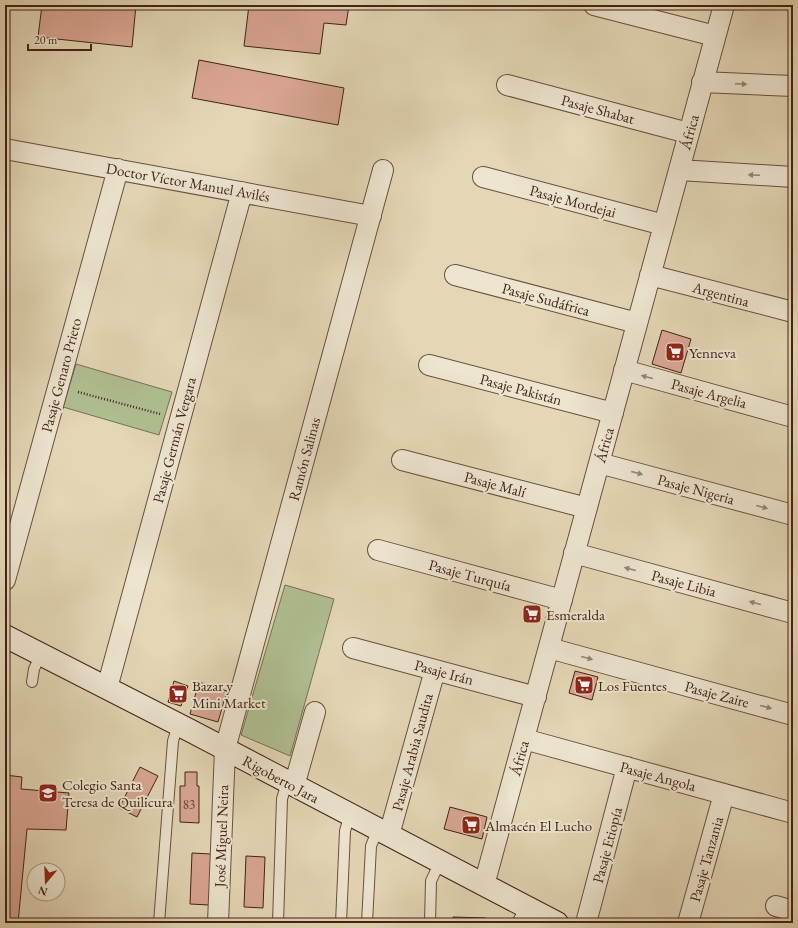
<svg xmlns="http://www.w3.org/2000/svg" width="798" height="928" font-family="'EB Garamond',serif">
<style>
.green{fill:#afbf92;stroke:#787154}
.building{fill:#d9a694;stroke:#402315}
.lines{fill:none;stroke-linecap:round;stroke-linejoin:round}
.lane-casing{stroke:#69503d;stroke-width:12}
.street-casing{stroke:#69503d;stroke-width:22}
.secondary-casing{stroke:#402315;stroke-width:24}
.path{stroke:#402315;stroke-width:2.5;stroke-dasharray:1 2;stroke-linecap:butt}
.lane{stroke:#ede5d0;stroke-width:10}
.street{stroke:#ede5d0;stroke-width:20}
.secondary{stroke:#ede5d0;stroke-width:22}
.oneway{fill:#968472}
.labels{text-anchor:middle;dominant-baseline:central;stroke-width:4;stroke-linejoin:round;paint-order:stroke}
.number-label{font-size:13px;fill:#664435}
.street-label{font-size:15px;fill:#402315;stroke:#ede5d0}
.poi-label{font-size:15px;fill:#402315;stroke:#ede5d0;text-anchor:start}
</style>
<rect width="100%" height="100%" fill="#e4d7b6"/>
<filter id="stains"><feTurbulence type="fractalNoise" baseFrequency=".005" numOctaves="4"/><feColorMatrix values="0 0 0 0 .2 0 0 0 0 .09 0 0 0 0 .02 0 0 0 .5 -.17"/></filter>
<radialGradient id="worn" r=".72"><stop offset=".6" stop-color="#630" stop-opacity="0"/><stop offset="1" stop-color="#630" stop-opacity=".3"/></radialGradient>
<!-- green -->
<path class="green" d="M 76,364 L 172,392 L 159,435 L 63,407 Z
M 285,585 L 334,599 L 290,756 L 241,735 Z"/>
<!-- building -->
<path class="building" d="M 42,5 L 136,5 L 132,47 L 38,37 Z
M 249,5 L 349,5 L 346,25 L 324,23 L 320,54 L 244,46 Z
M 199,60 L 344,88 L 338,125 L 192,98 Z
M 662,330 L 691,339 L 681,373 L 652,364 Z
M 575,671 L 598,677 L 592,700 L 569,693 Z
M 174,681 L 188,686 L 181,706 L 168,702 Z
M 199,682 L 227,691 L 218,722 L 190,714 Z
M 140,767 L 158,776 L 137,817 L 119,808 Z
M 185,772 L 197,772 L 197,786 L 199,786 L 199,823 L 180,822 L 180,786 L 185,786 Z
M 5,775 L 22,777 L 21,789 L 69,793 L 66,830 L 27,829 L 18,923 L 5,923 Z
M 450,807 L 487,817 L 482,839 L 444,829 Z
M 192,853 L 211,854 L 209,905 L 190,904 Z
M 246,856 L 265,857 L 263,908 L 244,907 Z
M 453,917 L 486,918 L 486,923 L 453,923 Z"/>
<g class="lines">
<defs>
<path id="lane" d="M 32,682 L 34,669 L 41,654
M 159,923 L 173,741 L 178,725
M 278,923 L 282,799 L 287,782
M 341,923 L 345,831 L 350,814
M 367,923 L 371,846 L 378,829
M 430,923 L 431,881 L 440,862
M 517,923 L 526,907"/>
<path id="street" d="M 594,5 L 715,36
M 702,82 L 793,86
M 507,85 L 688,133
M 5,149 L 371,216
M 679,170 L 793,177
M 483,177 L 664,225
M 455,275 L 637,323
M 650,275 L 793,312
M 429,365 L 613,413
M 624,370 L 793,417
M 402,460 L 587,508
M 599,463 L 793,515
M 378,550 L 562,600
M 574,553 L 793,613
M 5,580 L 118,169
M 353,648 L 536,697
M 549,648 L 793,715
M 107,688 L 242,192
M 524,739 L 793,813
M 294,786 L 315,712
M 389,835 L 435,670
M 484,885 L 724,5
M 776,906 L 793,911
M 218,923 L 225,749 L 383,170
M 586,923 L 627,767
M 688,923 L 724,794"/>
<path id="secondary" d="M 5,636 L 189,730 L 557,923"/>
</defs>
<!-- lane casing -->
<use href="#lane" class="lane-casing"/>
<!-- street casing -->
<use href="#street" class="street-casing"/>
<!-- secondary casing -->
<use href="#secondary" class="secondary-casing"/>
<!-- path -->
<path class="path" d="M 78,392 L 160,414"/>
<!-- lane -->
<use href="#lane" class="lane"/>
<!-- street -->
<use href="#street" class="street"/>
<!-- secondary -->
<use href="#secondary" class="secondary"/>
</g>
<!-- one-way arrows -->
<defs><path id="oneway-solid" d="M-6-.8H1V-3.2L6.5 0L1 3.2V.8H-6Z"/></defs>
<g class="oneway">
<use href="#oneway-solid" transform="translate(741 84) rotate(3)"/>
<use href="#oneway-solid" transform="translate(754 175) rotate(-177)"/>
<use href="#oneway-solid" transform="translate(647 377) rotate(-165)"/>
<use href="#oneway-solid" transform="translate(637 473) rotate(15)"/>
<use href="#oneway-solid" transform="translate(762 507) rotate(15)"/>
<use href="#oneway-solid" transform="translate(630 569) rotate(-165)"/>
<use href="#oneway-solid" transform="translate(755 603) rotate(-165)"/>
<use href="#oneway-solid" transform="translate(587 658) rotate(15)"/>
<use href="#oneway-solid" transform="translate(766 707) rotate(15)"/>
</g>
<!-- icons -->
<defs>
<symbol id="supermarket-square" viewBox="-11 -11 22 22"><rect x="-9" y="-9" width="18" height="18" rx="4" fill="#8f2418" stroke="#ede5d0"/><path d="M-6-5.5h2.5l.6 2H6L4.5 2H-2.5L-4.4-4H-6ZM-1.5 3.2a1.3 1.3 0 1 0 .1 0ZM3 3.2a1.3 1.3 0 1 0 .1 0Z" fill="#fff"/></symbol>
<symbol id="school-square" viewBox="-11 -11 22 22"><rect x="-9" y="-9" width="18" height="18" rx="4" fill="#8f2418" stroke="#ede5d0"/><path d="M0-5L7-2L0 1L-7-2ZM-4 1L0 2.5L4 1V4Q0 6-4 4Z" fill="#fff"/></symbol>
</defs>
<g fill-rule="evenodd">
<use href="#supermarket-square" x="664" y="341" width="22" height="22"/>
<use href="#supermarket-square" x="521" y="603" width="22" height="22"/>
<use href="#supermarket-square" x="573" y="674" width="22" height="22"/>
<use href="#supermarket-square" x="167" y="683" width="22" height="22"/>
<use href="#school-square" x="37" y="782" width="22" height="22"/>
<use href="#supermarket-square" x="460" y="814" width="22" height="22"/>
</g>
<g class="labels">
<!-- number labels -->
<g class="number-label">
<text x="189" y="804">83</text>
</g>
<!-- street labels -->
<g class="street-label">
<text transform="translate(598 109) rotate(15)">Pasaje Shabat</text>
<text transform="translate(689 132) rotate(-75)">África</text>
<text transform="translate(188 182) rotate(10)">Doctor Víctor Manuel Avilés</text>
<text transform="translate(573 201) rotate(15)">Pasaje Mordejai</text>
<text transform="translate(721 294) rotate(15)">Argentina</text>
<text transform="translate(546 299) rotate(15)">Pasaje Sudáfrica</text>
<text transform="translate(61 375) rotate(-75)">Pasaje Genaro Prieto</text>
<text transform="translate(521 389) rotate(15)">Pasaje Pakistán</text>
<text transform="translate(709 393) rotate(15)">Pasaje Argelia</text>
<text transform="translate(174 440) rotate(-75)">Pasaje Germán Vergara</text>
<text transform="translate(604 445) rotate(-75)">África</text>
<text transform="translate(304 459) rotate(-75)">Ramón Salinas</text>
<text transform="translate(495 484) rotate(15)">Pasaje Malí</text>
<text transform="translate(696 489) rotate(15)">Pasaje Nigeria</text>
<text transform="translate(470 575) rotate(15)">Pasaje Turquía</text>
<text transform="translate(684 583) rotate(15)">Pasaje Libia</text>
<text transform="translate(444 672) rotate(15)">Pasaje Irán</text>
<text transform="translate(717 694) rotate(15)">Pasaje Zaire</text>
<text transform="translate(412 752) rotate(-75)">Pasaje Arabia Saudita</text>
<text transform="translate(519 758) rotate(-75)">África</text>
<text transform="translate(658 776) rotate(15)">Pasaje Angola</text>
<text transform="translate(281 779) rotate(28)">Rigoberto Jara</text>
<text transform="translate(221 836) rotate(-88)">José Miguel Neira</text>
<text transform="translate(607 845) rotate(-75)">Pasaje Etiopía</text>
<text transform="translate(706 859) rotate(-74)">Pasaje Tanzania</text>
</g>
<!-- poi labels -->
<g class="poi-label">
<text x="689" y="352">Yenneva</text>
<text x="546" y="614">Esmeralda</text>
<text x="192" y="685">Bazar y<tspan x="192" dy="17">Mini Market</tspan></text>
<text x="598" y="685">Los Fuentes</text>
<text x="62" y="784">Colegio Santa<tspan x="62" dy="17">Teresa de Quilicura</tspan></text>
<text x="485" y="825">Almacén El Lucho</text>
</g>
</g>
<!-- margin -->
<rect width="798" height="928" fill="none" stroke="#e4d7b6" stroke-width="20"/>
<rect x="6" y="6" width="786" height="916" fill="none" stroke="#402315" stroke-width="2"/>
<rect x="10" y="10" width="778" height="908" fill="none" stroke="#402315"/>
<!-- north arrow -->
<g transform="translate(46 882) rotate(199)"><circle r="19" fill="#ede5d0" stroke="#a89785"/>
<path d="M0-3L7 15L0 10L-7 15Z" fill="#8f2418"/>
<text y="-6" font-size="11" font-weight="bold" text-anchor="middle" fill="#402315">N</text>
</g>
<!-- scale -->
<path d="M28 44v6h63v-6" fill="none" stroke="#402315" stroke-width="2"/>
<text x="34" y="44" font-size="12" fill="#402315" stroke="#ede5d0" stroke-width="3" paint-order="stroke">20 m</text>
<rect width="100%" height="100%" filter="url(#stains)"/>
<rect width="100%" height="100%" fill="url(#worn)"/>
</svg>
